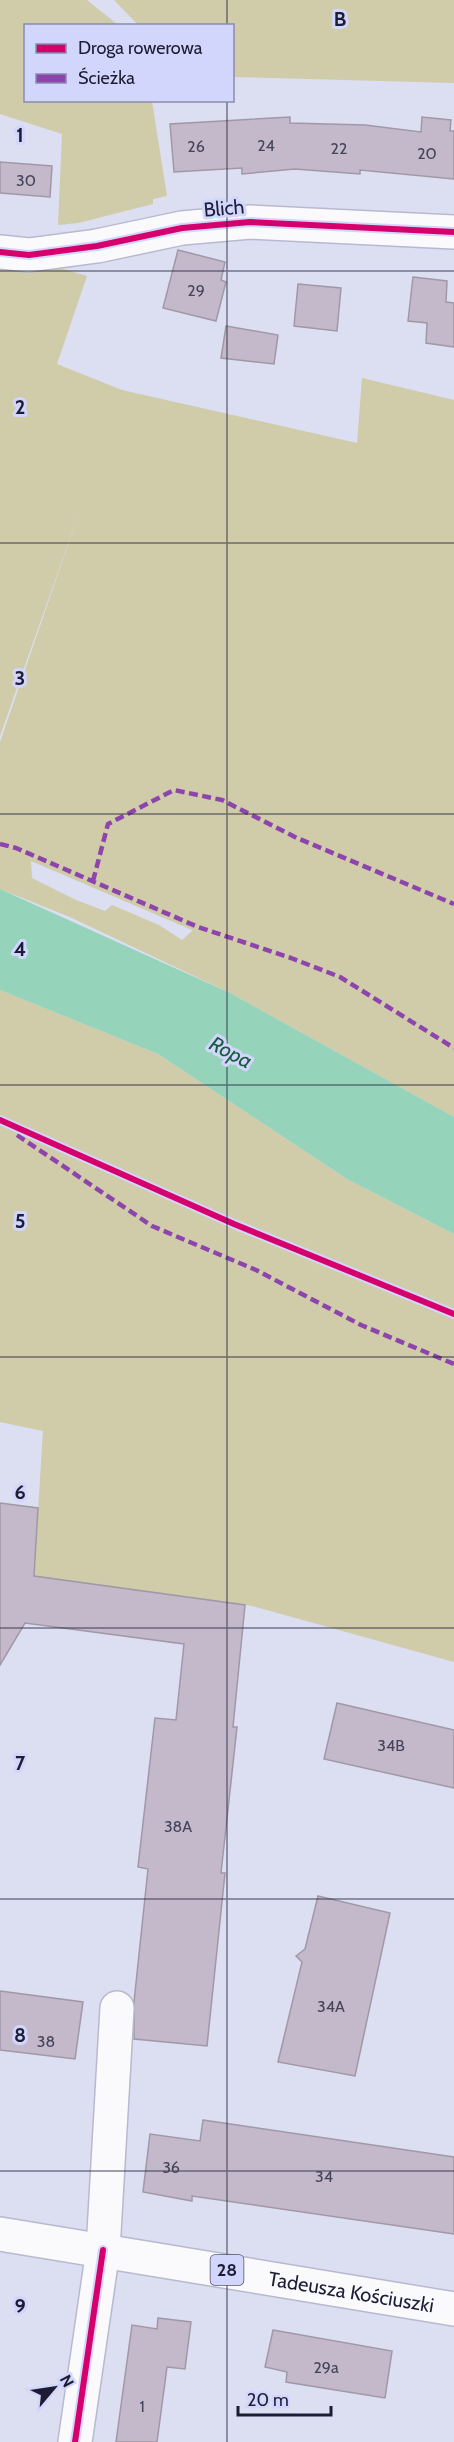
<svg xmlns="http://www.w3.org/2000/svg" width="454" height="2442" font-family="Cabin,sans-serif">
<style>
.green{fill:#d0cba9;fill-rule:evenodd}
.water{fill:#95d4bb}
.building{fill:#c4b9ca;stroke:#a198a7;stroke-width:1.5}
.lines{fill:none;stroke-linecap:round;stroke-linejoin:round}
.minor-casing{stroke:#b8b9ce;stroke-width:36}
.major-casing{stroke:#b8b9ce;stroke-width:36}
.minor{stroke:#fafafd;stroke-width:33}
.major{stroke:#fafafd;stroke-width:33}
.quiet{stroke:#8e44ad;stroke-width:4.5;stroke-dasharray:9 4.5;stroke-linecap:butt}
.cycleway-casing{stroke:#d2d6fc;stroke-width:10}
.cycleway{stroke:#d6006c;stroke-width:6}
.grid{fill:none;stroke:#1c1d34;stroke-width:1.5;stroke-opacity:0.55}
.labels{text-anchor:middle;dominant-baseline:central;stroke-width:6;stroke-linejoin:round;paint-order:stroke}
.number-label{font-size:16px;fill:#46445a}
.shield{fill:#d2d6fc;stroke:#535470;stroke-width:1.5}
.shield-label{font-size:18px;font-weight:bold;fill:#1c1d34}
.street-label{font-size:20px;fill:#1c1d34;stroke:#d2d6fc}
.water-label{font-size:21px;font-style:italic;fill:#185d40;stroke:#d2d6fc}
.grid-label{font-size:20px;text-anchor:middle;font-weight:bold;fill:#1c1d34;stroke:#d2d6fc;stroke-width:6;stroke-linejoin:round;paint-order:stroke}
</style>
<rect width="100%" height="100%" fill="#dcdef2"/>
<!-- green -->
<path class="green" d="M 0,0 L 87,0 L 118,25 L 26,26 L 26,100 L 152,101 L 167,196 L 153,199 L 153,204 L 78,223 L 58,225 L 62,134 L 0,114 Z
M 114,0 L 454,0 L 454,83 L 233,77 L 232,26 L 138,25 Z
M 0,265 L 53,266 L 87,276 L 57,364 L 122,390 L 357,443 L 362,378 L 454,400 L 454,1117 L 230,993 L 72,918 L 0,889 L 0,742 L 80,510 L 0,736 ZM 31,861 L 192,930 L 192,931 L 182,940 L 159,925 L 112,905 L 105,911 L 76,900 L 32,878 Z
M 0,990 L 158,1054 L 347,1179 L 454,1234 L 454,1662 L 252,1606 L 34,1576 L 43,1431 L 0,1422 Z"/>
<!-- water -->
<path class="water" d="M 0,889 L 230,993 L 454,1117 L 454,1234 L 347,1179 L 158,1054 L 0,990 Z"/>
<!-- building -->
<path class="building" d="M 290,117 L 290,123 L 365,125 L 421,132 L 422,117 L 451,120 L 450,131 L 454,131 L 454,179 L 360,170 L 360,174 L 295,169 L 242,174 L 242,168 L 174,172 L 170,124 Z
M 0,162 L 52,166 L 50,197 L 0,193 Z
M 178,250 L 225,262 L 221,280 L 226,282 L 216,321 L 163,308 Z
M 413,277 L 447,281 L 446,302 L 454,303 L 454,347 L 426,343 L 427,323 L 408,321 Z
M 298,284 L 341,288 L 337,331 L 294,326 Z
M 226,326 L 278,335 L 274,364 L 221,358 Z
M 0,1503 L 38,1508 L 34,1576 L 245,1605 L 233,1727 L 237,1727 L 221,1873 L 225,1873 L 207,2046 L 134,2039 L 134,2002 L 148,1869 L 138,1867 L 155,1718 L 176,1720 L 184,1644 L 25,1623 L 0,1665 Z
M 337,1703 L 454,1730 L 454,1788 L 324,1759 Z
M 318,1896 L 390,1913 L 355,2076 L 278,2062 L 302,1962 L 296,1956 L 305,1949 Z
M 0,1991 L 83,2002 L 75,2059 L 0,2050 Z
M 203,2120 L 454,2157 L 454,2234 L 192,2196 L 192,2201 L 143,2192 L 150,2134 L 200,2141 Z
M 158,2318 L 191,2322 L 185,2369 L 167,2367 L 157,2442 L 116,2442 L 132,2325 L 157,2329 Z
M 273,2330 L 392,2351 L 385,2398 L 286,2382 L 287,2372 L 265,2367 Z"/>
<g class="lines">
<defs>
<path id="minor" d="M 0,252 L 29,255 L 97,246 L 182,228 L 250,222 L 454,232
M 75,2442 L 103,2250 L 117,2008"/>
<g id="major">
<path id="s1" d="M 0,2234 L 454,2309"/>
</g>
</defs>
<!-- minor casing -->
<use href="#minor" class="minor-casing"/>
<!-- major casing -->
<use href="#major" class="major-casing"/>
<!-- minor -->
<use href="#minor" class="minor"/>
<!-- major -->
<use href="#major" class="major"/>
<!-- quiet -->
<path class="quiet" d="M 0,844 L 16,848 L 198,927 L 291,958 L 340,977 L 454,1048
M 93,881 L 108,824 L 174,790 L 222,800 L 297,838 L 454,904
M 17,1135 L 152,1226 L 256,1270 L 361,1325 L 454,1364"/>
<defs>
<path id="cycleway" d="M 0,252 L 29,255 L 97,246 L 182,228 L 250,222 L 454,232
M 0,1120 L 234,1224 L 454,1314
M 75,2442 L 103,2250"/>
</defs>
<!-- cycleway casing -->
<use href="#cycleway" class="cycleway-casing"/>
<!-- cycleway -->
<use href="#cycleway" class="cycleway"/>
</g>
<!-- grid -->
<path class="grid" d="M 227,0 L 227,26M 227,100 L 227,2442M 0,271 L 454,271M 0,543 L 454,543M 0,814 L 454,814M 0,1085 L 454,1085M 0,1357 L 454,1357M 0,1628 L 454,1628M 0,1899 L 454,1899M 0,2171 L 454,2171"/>
<g class="labels">
<!-- number labels -->
<g class="number-label">
<text x="266" y="145">24</text>
<text x="196" y="146">26</text>
<text x="339" y="148">22</text>
<text x="427" y="153">20</text>
<text x="26" y="180">30</text>
<text x="196" y="290">29</text>
<text x="391" y="1745">34B</text>
<text x="178" y="1826">38A</text>
<text x="331" y="2006">34A</text>
<text x="46" y="2041">38</text>
<text x="171" y="2167">36</text>
<text x="324" y="2176">34</text>
<text x="326" y="2367">29a</text>
<text x="142" y="2406">1</text>
</g>
<!-- shield labels -->
<rect class="shield" x="210.5" y="2255" width="33" height="30" rx="4.5"/>
<g class="shield-label">
<text x="227" y="2270">28</text>
</g>
<!-- street labels -->
<g class="street-label">
<text transform="translate(224 208) rotate(-5)">Blich</text>
<text stroke="none"><textPath href="#s1" startOffset="356">Tadeusza Kościuszki</textPath></text>
</g>
<!-- water labels -->
<g class="water-label">
<text transform="translate(231 1052) rotate(28)">Ropa</text>
</g>
</g>
<g class="grid-label">
<text x="340" y="26">B</text>
<text x="20" y="142">1</text>
<text x="20" y="414">2</text>
<text x="20" y="685">3</text>
<text x="20" y="956">4</text>
<text x="20" y="1228">5</text>
<text x="20" y="1499">6</text>
<text x="20" y="1770">7</text>
<text x="20" y="2042">8</text>
<text x="20" y="2313">9</text>
</g>
<!-- legend -->
<rect x="24" y="24" width="210" height="78" fill="#d2d6fc" stroke="#898cac" stroke-width="1.5"/>
<rect x="36" y="44" width="30" height="9" fill="#d6006c" stroke="#898cac" stroke-width="1.5"/>
<text x="78" y="54" font-size="18" fill="#1c1d34">Droga rowerowa</text>
<rect x="36" y="74" width="30" height="9" fill="#8e44ad" stroke="#898cac" stroke-width="1.5"/>
<text x="78" y="84" font-size="18" fill="#1c1d34">Ścieżka</text>
<!-- north arrow -->
<g transform="translate(54 2388) rotate(61)" stroke="#d2d6fc" stroke-width="4.5" paint-order="stroke">
<path d="M0-4.5L10 22L0 15L-10 22Z" fill="#1c1d34"/>
<text y="-9" font-size="16" font-weight="bold" text-anchor="middle" fill="#1c1d34">N</text>
</g>
<!-- scale -->
<path d="M238 2406v9h93v-9" fill="none" stroke="#1c1d34" stroke-width="3"/>
<text x="247" y="2406" font-size="18" fill="#1c1d34" stroke="#d2d6fc" stroke-width="4.5" paint-order="stroke">20 m</text>
</svg>
